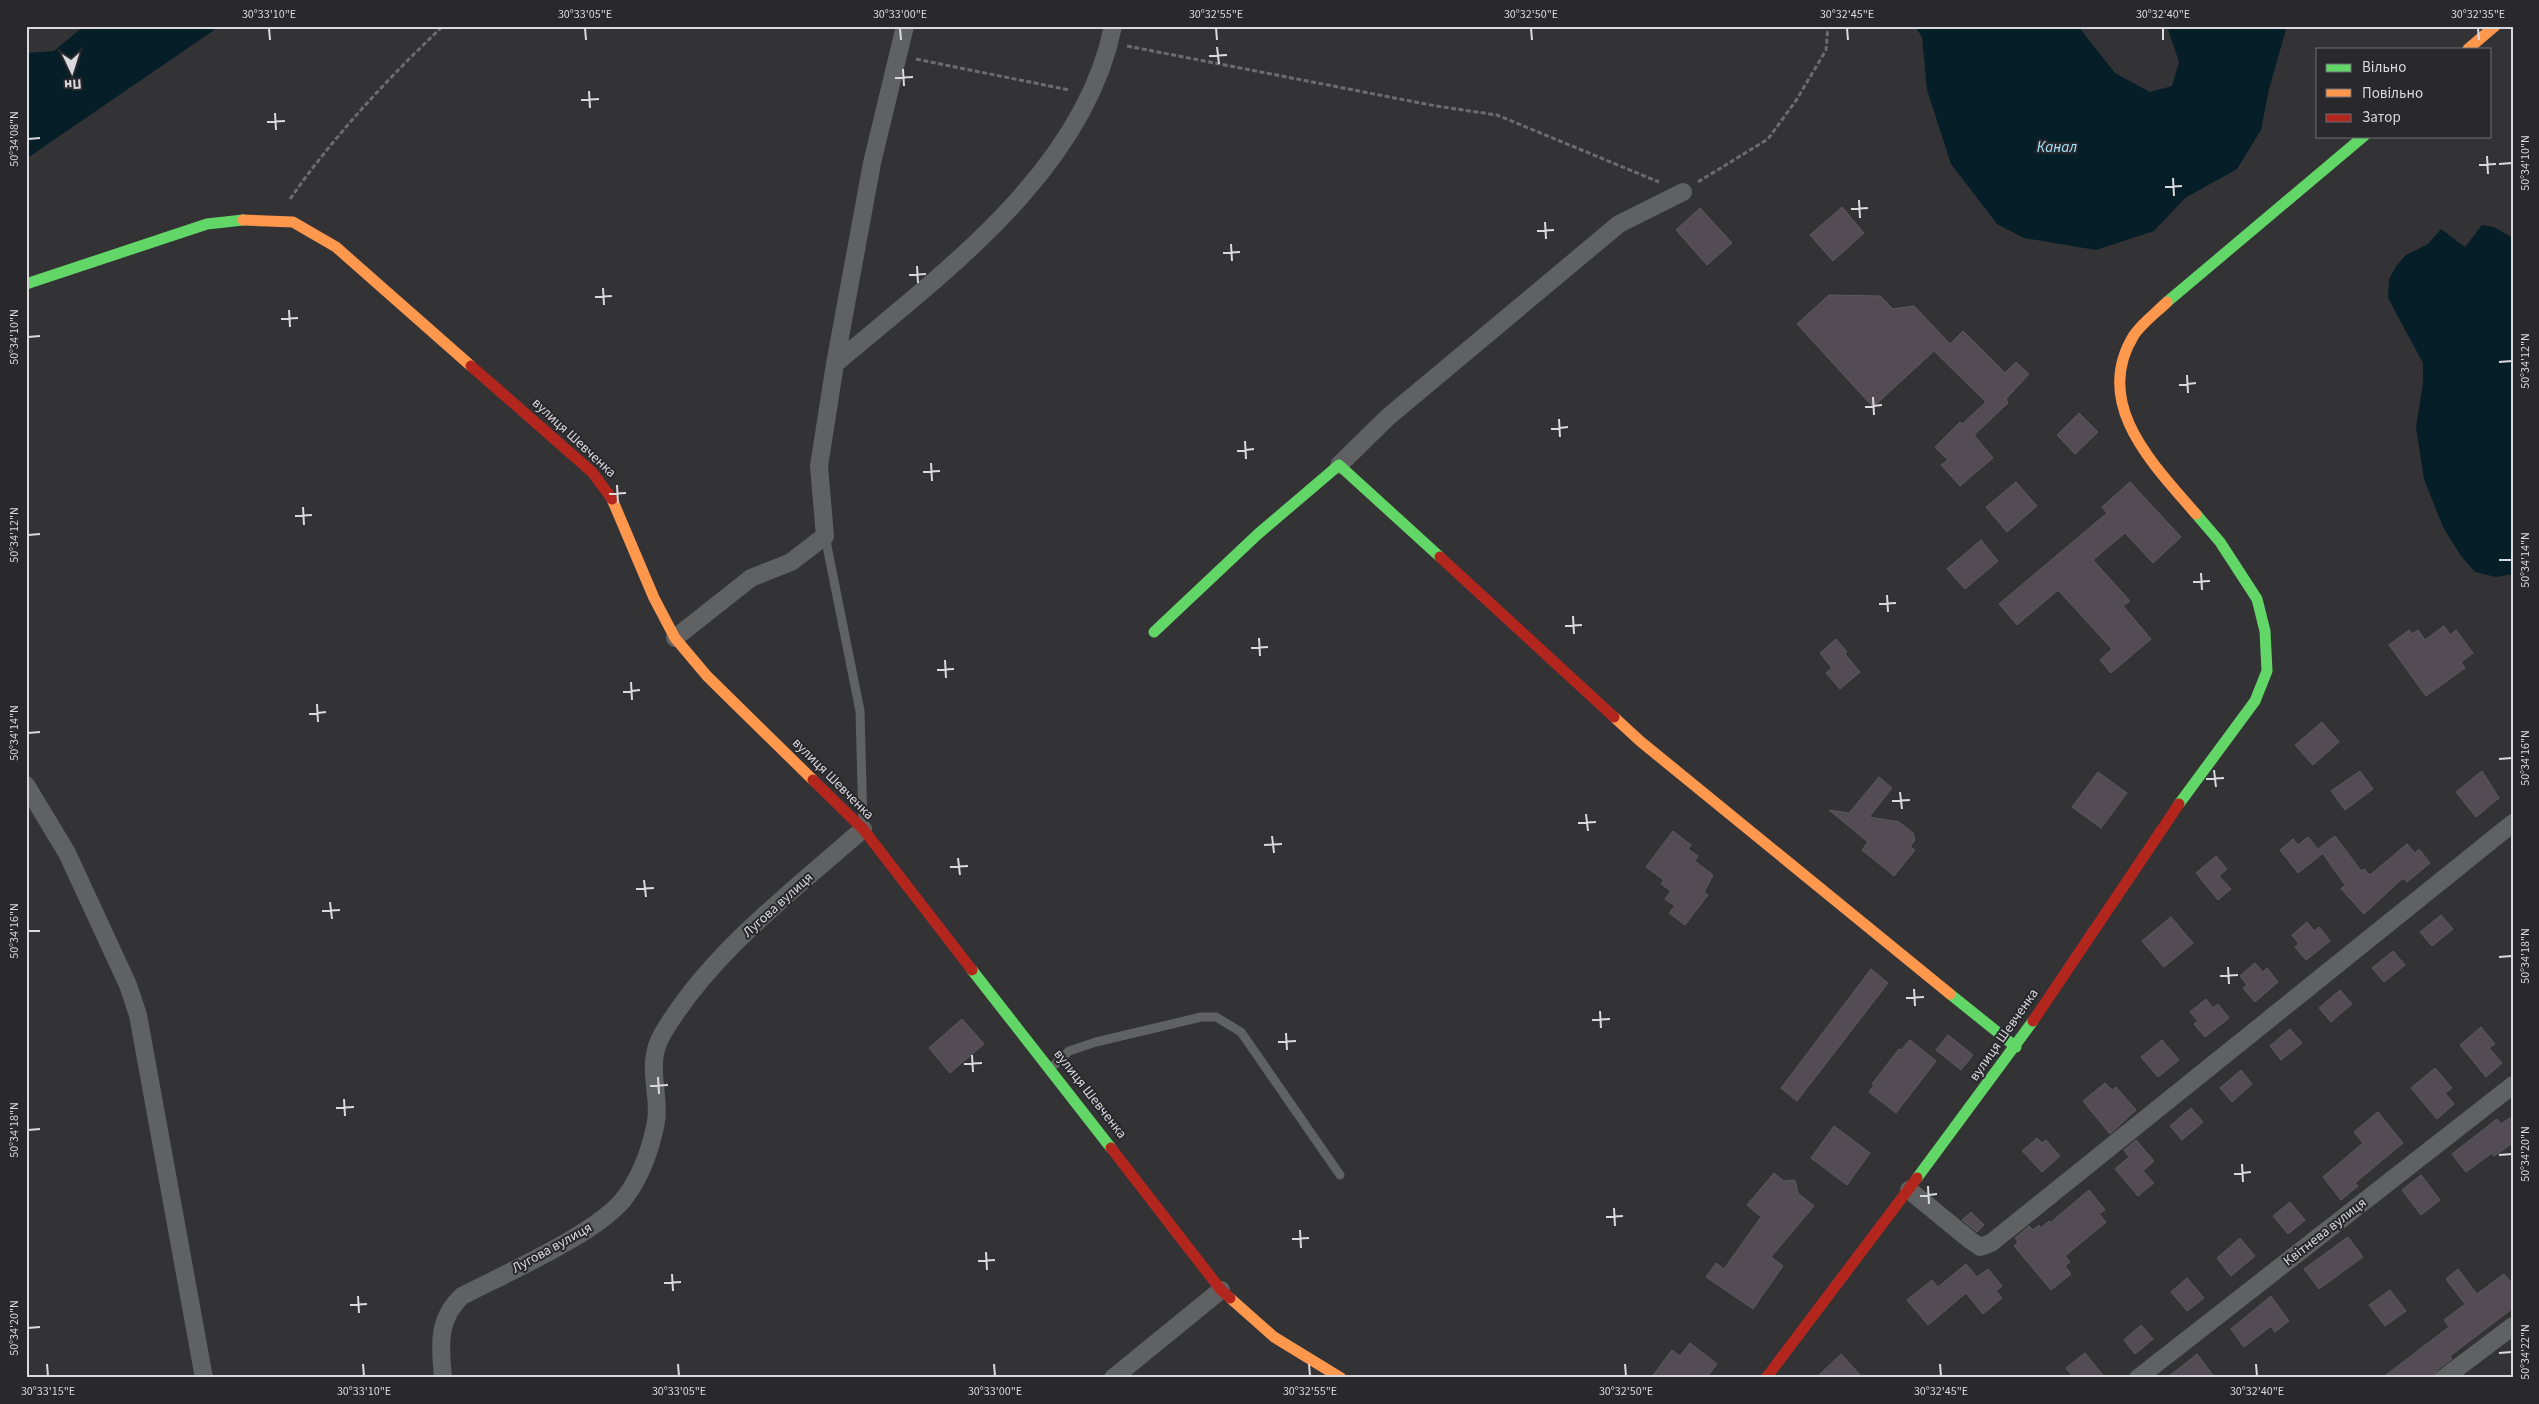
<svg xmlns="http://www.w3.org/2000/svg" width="2539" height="1404" font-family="'Source Sans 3',sans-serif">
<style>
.water{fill:#061e27}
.building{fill:#534c55;stroke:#5b5a5c}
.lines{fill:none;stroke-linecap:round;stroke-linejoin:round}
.path{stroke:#6b6c6d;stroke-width:3;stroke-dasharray:5 2.5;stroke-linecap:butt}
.lane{stroke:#606162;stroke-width:9}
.street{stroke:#606162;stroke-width:18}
.fast{stroke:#63d668;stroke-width:11}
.slow{stroke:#ff974d;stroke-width:11}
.jam{stroke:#b3261e;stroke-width:11}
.ticks{fill:none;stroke:#dadade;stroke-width:2}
.labels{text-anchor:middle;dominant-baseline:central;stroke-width:4;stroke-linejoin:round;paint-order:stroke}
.street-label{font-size:14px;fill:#dadade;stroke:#28282d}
.water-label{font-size:15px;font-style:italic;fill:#a4e6fd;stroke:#28282d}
.neatline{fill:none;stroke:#dadade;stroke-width:2}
.ticks-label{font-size:12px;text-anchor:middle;fill:#dadade}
</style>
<rect width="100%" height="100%" fill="#333336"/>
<!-- water -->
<path class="water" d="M 84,26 L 220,26 L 26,159 L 26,53 L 54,51 Z
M 1915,26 L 2078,26 L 2115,73 L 2150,92 L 2172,86 L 2179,62 L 2167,26 L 2287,26 L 2269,89 L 2261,130 L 2237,169 L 2185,198 L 2154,231 L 2096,250 L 2024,238 L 1997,224 L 1951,164 L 1927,90 L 1922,37 Z
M 2482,225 L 2494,227 L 2513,238 L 2513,574 L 2496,577 L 2475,572 L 2461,556 L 2443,527 L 2424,479 L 2416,427 L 2423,383 L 2423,363 L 2388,298 L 2389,279 L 2397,265 L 2406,255 L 2428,244 L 2441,229 L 2465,247 Z"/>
<!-- building -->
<path class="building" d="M 1842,207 L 1864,233 L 1833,261 L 1810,235 Z
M 1700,208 L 1732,243 L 1707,265 L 1676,230 Z
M 1829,295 L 1880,296 L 1893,309 L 1914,306 L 1950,344 L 1963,331 L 2005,373 L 2016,362 L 2029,374 L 2006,399 L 2008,403 L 1974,435 L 1993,458 L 1960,486 L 1941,465 L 1948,460 L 1935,447 L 1960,422 L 1962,424 L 1986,402 L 1934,351 L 1873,407 L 1797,324 Z
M 2079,413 L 2098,432 L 2075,454 L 2057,435 Z
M 2016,482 L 2037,506 L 2007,532 L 1986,507 Z
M 2130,482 L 2181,537 L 2153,563 L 2125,533 L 2093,560 L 2130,601 L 2123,606 L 2151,639 L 2111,673 L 2100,660 L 2112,649 L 2058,590 L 2017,625 L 1999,604 L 2107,513 L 2102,507 Z
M 1981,540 L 1998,561 L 1965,589 L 1947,569 Z
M 2444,626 L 2450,635 L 2456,630 L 2473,653 L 2461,662 L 2465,668 L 2426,696 L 2389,645 L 2409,630 L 2412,634 L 2418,630 L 2425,640 Z
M 1836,639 L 1847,652 L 1845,654 L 1860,672 L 1840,689 L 1826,673 L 1832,668 L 1820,653 Z
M 2322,722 L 2339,742 L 2313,765 L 2295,745 Z
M 2360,771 L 2373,789 L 2345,810 L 2331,791 Z
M 2482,771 L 2499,798 L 2476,817 L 2456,792 Z
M 2098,772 L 2127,793 L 2101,828 L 2072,807 Z
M 1879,777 L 1892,788 L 1869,817 L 1899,822 L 1913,833 L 1915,840 L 1910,847 L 1915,850 L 1894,876 L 1862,850 L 1868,842 L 1829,810 L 1849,813 Z
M 1673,831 L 1691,845 L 1688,849 L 1698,856 L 1695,861 L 1713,875 L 1704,892 L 1708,895 L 1685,925 L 1669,913 L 1675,906 L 1665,899 L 1671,891 L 1661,884 L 1664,880 L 1646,867 Z
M 2335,836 L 2361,871 L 2364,869 L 2370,875 L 2407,844 L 2415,853 L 2419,849 L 2430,863 L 2407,882 L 2403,878 L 2364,914 L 2341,889 L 2345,885 L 2319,848 Z
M 2308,837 L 2322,854 L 2298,873 L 2280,850 L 2293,839 L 2298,845 Z
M 2216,856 L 2227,869 L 2219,876 L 2231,889 L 2218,900 L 2196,873 Z
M 2441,915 L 2453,929 L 2432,946 L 2420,932 Z
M 2171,917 L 2193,943 L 2164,967 L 2142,941 Z
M 2307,922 L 2314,931 L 2319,927 L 2330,941 L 2306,960 L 2295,947 L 2299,944 L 2292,935 Z
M 2393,951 L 2405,965 L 2384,982 L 2372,968 Z
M 2255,963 L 2263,972 L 2267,968 L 2278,982 L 2255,1002 L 2243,988 L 2247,985 L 2240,976 Z
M 1871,969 L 1888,983 L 1797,1101 L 1781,1088 Z
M 2340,990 L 2352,1004 L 2331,1022 L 2319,1008 Z
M 2206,999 L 2213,1008 L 2218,1004 L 2229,1018 L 2205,1037 L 2194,1024 L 2198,1021 L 2190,1012 Z
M 962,1019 L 984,1044 L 950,1073 L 929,1048 Z
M 2481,1027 L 2495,1044 L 2489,1048 L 2502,1063 L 2486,1077 L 2460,1045 Z
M 2290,1029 L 2302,1043 L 2281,1060 L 2270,1046 Z
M 1948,1035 L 1973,1055 L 1961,1070 L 1936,1050 Z
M 1910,1040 L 1936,1061 L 1896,1113 L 1869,1092 L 1874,1085 L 1872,1084 L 1899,1049 L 1901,1050 Z
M 2162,1040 L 2179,1060 L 2158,1077 L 2141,1057 Z
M 2435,1068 L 2452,1088 L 2445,1093 L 2454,1104 L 2437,1119 L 2411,1088 Z
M 2241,1070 L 2252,1084 L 2232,1102 L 2220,1088 Z
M 2105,1083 L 2112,1090 L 2116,1087 L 2136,1110 L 2110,1134 L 2083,1101 Z
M 2191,1108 L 2203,1122 L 2182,1140 L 2170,1126 Z
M 2378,1112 L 2403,1143 L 2355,1183 L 2358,1186 L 2341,1200 L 2323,1177 L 2363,1143 L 2354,1132 Z
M 2513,1116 L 2513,1143 L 2494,1156 L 2492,1153 L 2466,1172 L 2452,1154 L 2497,1119 L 2501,1124 Z
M 1834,1126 L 1870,1153 L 1847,1185 L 1811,1158 Z
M 2037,1138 L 2042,1143 L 2046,1140 L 2060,1156 L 2042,1172 L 2022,1151 Z
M 2136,1140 L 2154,1161 L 2143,1171 L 2154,1183 L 2138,1196 L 2115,1169 L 2129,1157 L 2124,1150 Z
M 1774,1173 L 1784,1181 L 1795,1180 L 1798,1193 L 1814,1206 L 1771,1257 L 1783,1266 L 1753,1309 L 1706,1277 L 1716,1263 L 1724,1269 L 1761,1217 L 1747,1205 Z
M 2421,1175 L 2440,1200 L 2421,1215 L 2402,1190 Z
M 2089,1190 L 2105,1210 L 2099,1214 L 2106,1222 L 2065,1256 L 2070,1262 L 2065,1266 L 2071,1274 L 2051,1290 L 2014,1246 L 2018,1242 L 2015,1238 L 2029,1226 L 2033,1230 L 2039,1225 L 2041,1228 L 2049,1221 L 2050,1223 Z
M 2290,1202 L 2305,1220 L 2288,1234 L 2273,1216 Z
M 1971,1212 L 1984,1225 L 1977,1232 L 1962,1220 Z
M 2348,1237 L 2363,1257 L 2319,1289 L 2304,1269 Z
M 2240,1238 L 2255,1256 L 2231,1276 L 2217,1258 Z
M 1966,1264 L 1977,1277 L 1988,1269 L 2002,1286 L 1996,1291 L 2002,1298 L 1983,1314 L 1966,1293 L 1928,1325 L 1907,1300 L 1932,1280 L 1938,1287 Z
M 2458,1269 L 2477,1294 L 2504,1274 L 2513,1285 L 2513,1308 L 2450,1356 L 2452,1359 L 2437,1370 L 2434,1378 L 2382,1378 L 2449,1327 L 2444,1320 L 2465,1304 L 2446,1279 Z
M 2187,1278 L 2204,1298 L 2187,1311 L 2171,1292 Z
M 2390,1290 L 2406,1311 L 2385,1326 L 2369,1305 Z
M 2271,1296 L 2289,1321 L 2275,1332 L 2271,1326 L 2244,1347 L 2231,1329 Z
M 2141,1325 L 2153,1339 L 2135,1354 L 2124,1340 Z
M 1690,1343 L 1717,1364 L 1706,1378 L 1651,1378 L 1672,1350 L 1680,1356 Z
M 2085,1353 L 2105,1378 L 2074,1378 L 2066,1368 Z
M 1841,1354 L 1863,1378 L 1816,1378 Z
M 2197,1354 L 2215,1378 L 2166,1378 L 2186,1363 Z"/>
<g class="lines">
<!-- path -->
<path class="path" d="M 1127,46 L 1436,106 L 1497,115 L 1659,182
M 916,59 L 1069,90
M 1698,182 L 1768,139 L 1797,99 L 1826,50 L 1828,26
M 290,199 C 334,136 387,79 443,26"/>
<!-- lane -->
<path class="lane" d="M 825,536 L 860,711 L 863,824
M 1051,1068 L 1069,1051 L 1096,1042 L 1201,1017 L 1216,1017 L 1241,1032 L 1340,1175"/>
<!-- street -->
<path class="street" d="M 835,364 C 941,274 1084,172 1113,26
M 1339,465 L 1388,417 L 1619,224 L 1683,192
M 675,638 L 751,578 L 791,562 L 825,536 L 819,466 L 835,364 L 872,163 L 905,26
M 26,785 L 67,853 L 128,985 L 138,1015 L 204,1378
M 1909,1190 L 1970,1240 L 1980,1247 L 1991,1243 L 2513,823
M 443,1378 C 440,1346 437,1319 462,1296 C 504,1274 601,1232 626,1196 C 642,1174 651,1148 656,1122 C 661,1094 644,1064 663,1033 C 711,952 793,891 863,829
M 1113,1378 L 1221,1290
M 2138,1378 L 2513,1085
M 2444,1378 L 2513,1326"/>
<!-- fast -->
<path class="fast" d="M 26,284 L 207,224 L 243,220
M 2167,302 L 2364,136
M 1154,632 L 1258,534 L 1339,465 L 1440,557
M 2179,804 L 2255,701 L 2267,671 L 2265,631 L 2257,599 L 2220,542 L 2196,514
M 972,970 L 1111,1148
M 1950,994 L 2016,1047
M 1917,1178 L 2033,1021"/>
<!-- slow -->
<path class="slow" d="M 2468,49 L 2495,26
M 243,220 L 293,222 L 336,247 L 471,366
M 2167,302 C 2157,312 2142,323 2134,335 C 2091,404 2154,465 2196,514
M 612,499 L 654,598 L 675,638 L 707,676 L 813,780
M 1614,717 L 1640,741 L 1950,994
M 1230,1298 L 1274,1337 L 1341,1378"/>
<!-- jam -->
<path class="jam" d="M 471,366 L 592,472 L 612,499
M 1440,557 L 1614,717
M 813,780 L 863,829 L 972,970
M 2033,1021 L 2179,804
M 1111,1148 L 1221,1290 L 1230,1298
M 1766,1378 L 1917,1178"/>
</g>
<!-- ticks -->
<path class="ticks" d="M 269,28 L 270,40M 585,28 L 586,40M 900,28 L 901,40M 1216,28 L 1217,40M 1531,28 L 1532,40M 1847,28 L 1848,40M 2163,28 L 2163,40M 2478,28 L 2479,40M 1217,47 L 1219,64M 1209,56 L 1227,55M 903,69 L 904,86M 895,78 L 913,77M 589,91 L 590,108M 581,100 L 599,99M 275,113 L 276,130M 267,122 L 285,121M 28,139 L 40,138M 2487,156 L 2488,174M 2499,164 L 2512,163M 2479,165 L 2496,164M 2173,178 L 2174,196M 2165,187 L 2182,186M 1859,200 L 1860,218M 1851,209 L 1868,208M 1545,222 L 1546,239M 1537,231 L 1554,230M 1231,244 L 1232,261M 1223,253 L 1240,252M 917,266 L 918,283M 909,275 L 926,274M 603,288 L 604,305M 595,297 L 612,296M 289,310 L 290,327M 281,319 L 298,318M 28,337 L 40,336M 2499,362 L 2512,361M 2187,375 L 2188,393M 2179,385 L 2196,383M 1873,397 L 1874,415M 1865,407 L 1882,405M 1559,419 L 1560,437M 1551,429 L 1568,427M 1245,441 L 1246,459M 1237,451 L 1254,449M 931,463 L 932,481M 923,472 L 940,471M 617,485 L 618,503M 609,494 L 626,493M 303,507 L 304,525M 295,516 L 312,515M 28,535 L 40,534M 2499,560 L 2512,560M 2201,573 L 2202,590M 2193,582 L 2210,581M 1887,595 L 1888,612M 1879,604 L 1896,603M 1573,616 L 1574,634M 1565,626 L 1582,625M 1259,638 L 1260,656M 1251,648 L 1268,647M 945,660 L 946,678M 937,670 L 954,669M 631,682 L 632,700M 623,692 L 640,690M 317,704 L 318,722M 309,714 L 326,712M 28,733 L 40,732M 2499,759 L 2512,758M 2214,770 L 2216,787M 2206,779 L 2224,778M 1900,792 L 1902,809M 1892,801 L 1910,800M 1586,814 L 1588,831M 1578,823 L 1596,822M 1272,836 L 1274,853M 1264,845 L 1282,844M 958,858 L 960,875M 950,867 L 968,866M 644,880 L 646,897M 636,889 L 654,888M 330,902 L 332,919M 322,911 L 340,910M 28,931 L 40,931M 2499,957 L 2512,956M 2228,967 L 2229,984M 2220,976 L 2238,975M 1914,989 L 1915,1006M 1906,998 L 1924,997M 1600,1011 L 1601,1028M 1592,1020 L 1610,1019M 1286,1033 L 1287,1050M 1278,1042 L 1296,1041M 972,1055 L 973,1072M 964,1064 L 982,1063M 658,1077 L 659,1094M 650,1086 L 668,1085M 344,1099 L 345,1116M 336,1108 L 354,1107M 28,1130 L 40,1129M 2499,1155 L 2512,1154M 2242,1164 L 2243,1182M 2234,1174 L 2251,1172M 1928,1186 L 1929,1204M 1920,1196 L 1937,1194M 1614,1208 L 1615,1226M 1606,1217 L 1623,1216M 1300,1230 L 1301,1248M 1292,1239 L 1309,1238M 986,1252 L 987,1270M 978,1261 L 995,1260M 672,1274 L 673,1291M 664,1283 L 681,1282M 358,1296 L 359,1313M 350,1305 L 367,1304M 28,1328 L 40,1327M 2499,1353 L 2512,1352M 47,1364 L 48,1376M 363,1364 L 364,1376M 678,1364 L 679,1376M 994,1364 L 995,1376M 1309,1364 L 1310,1376M 1625,1364 L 1626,1376M 1940,1364 L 1941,1376M 2256,1364 L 2257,1376"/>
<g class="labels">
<!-- street labels -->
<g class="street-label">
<text transform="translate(574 438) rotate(43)">вулиця Шевченка</text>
<text transform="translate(833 779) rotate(45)">вулиця Шевченка</text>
<text transform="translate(778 905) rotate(-42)">Лугова вулиця</text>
<text transform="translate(2004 1035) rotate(-55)">вулиця Шевченка</text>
<text transform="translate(1090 1094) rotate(52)">вулиця Шевченка</text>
<text transform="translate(2325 1232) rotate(-38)">Квітнева вулиця</text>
<text transform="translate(552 1248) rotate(-29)">Лугова вулиця</text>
</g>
<!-- water labels -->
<g class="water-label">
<text x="2057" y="147">Канал</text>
</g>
</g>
<!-- border -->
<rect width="2539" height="1404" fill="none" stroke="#28282d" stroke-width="55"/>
<!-- legend -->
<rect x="2316" y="48" width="175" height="90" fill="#28282d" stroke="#6f6f74"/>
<rect x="2326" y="64" width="25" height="8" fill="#63d668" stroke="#6f6f74"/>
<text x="2362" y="72" font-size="15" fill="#dadade">Вільно</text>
<rect x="2326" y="89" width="25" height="8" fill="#ff974d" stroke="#6f6f74"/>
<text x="2362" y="98" font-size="15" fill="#dadade">Повільно</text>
<rect x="2326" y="114" width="25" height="8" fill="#b3261e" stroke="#6f6f74"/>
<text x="2362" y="122" font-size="15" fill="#dadade">Затор</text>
<!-- north arrow -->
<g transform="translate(72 72) rotate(176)" stroke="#28282d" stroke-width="4" paint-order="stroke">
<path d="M0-4L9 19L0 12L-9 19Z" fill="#dadade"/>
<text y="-8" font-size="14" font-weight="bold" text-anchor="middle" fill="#dadade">Пн</text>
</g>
<rect x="28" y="28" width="2484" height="1348" class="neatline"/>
<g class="ticks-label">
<text x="269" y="18">30°33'10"E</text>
<text x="585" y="18">30°33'05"E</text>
<text x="900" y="18">30°33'00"E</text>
<text x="1216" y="18">30°32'55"E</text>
<text x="1531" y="18">30°32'50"E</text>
<text x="1847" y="18">30°32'45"E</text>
<text x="2163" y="18">30°32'40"E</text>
<text x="2478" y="18">30°32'35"E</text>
<text transform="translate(14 139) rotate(-90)" y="4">50°34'08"N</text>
<text transform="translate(2525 163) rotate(-90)" y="4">50°34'10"N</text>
<text transform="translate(14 337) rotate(-90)" y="4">50°34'10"N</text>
<text transform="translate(2525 361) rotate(-90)" y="4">50°34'12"N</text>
<text transform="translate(14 535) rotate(-90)" y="4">50°34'12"N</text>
<text transform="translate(2525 560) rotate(-90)" y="4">50°34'14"N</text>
<text transform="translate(14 733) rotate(-90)" y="4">50°34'14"N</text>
<text transform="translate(2525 758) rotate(-90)" y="4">50°34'16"N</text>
<text transform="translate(14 931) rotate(-90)" y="4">50°34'16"N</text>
<text transform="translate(2525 956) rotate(-90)" y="4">50°34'18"N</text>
<text transform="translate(14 1130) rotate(-90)" y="4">50°34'18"N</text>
<text transform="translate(2525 1154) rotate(-90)" y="4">50°34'20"N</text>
<text transform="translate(14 1328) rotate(-90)" y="4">50°34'20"N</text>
<text transform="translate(2525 1352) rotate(-90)" y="4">50°34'22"N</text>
<text x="48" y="1395">30°33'15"E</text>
<text x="364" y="1395">30°33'10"E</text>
<text x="679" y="1395">30°33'05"E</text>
<text x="995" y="1395">30°33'00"E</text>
<text x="1310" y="1395">30°32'55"E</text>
<text x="1626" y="1395">30°32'50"E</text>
<text x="1941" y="1395">30°32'45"E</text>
<text x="2257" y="1395">30°32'40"E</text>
</g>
</svg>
